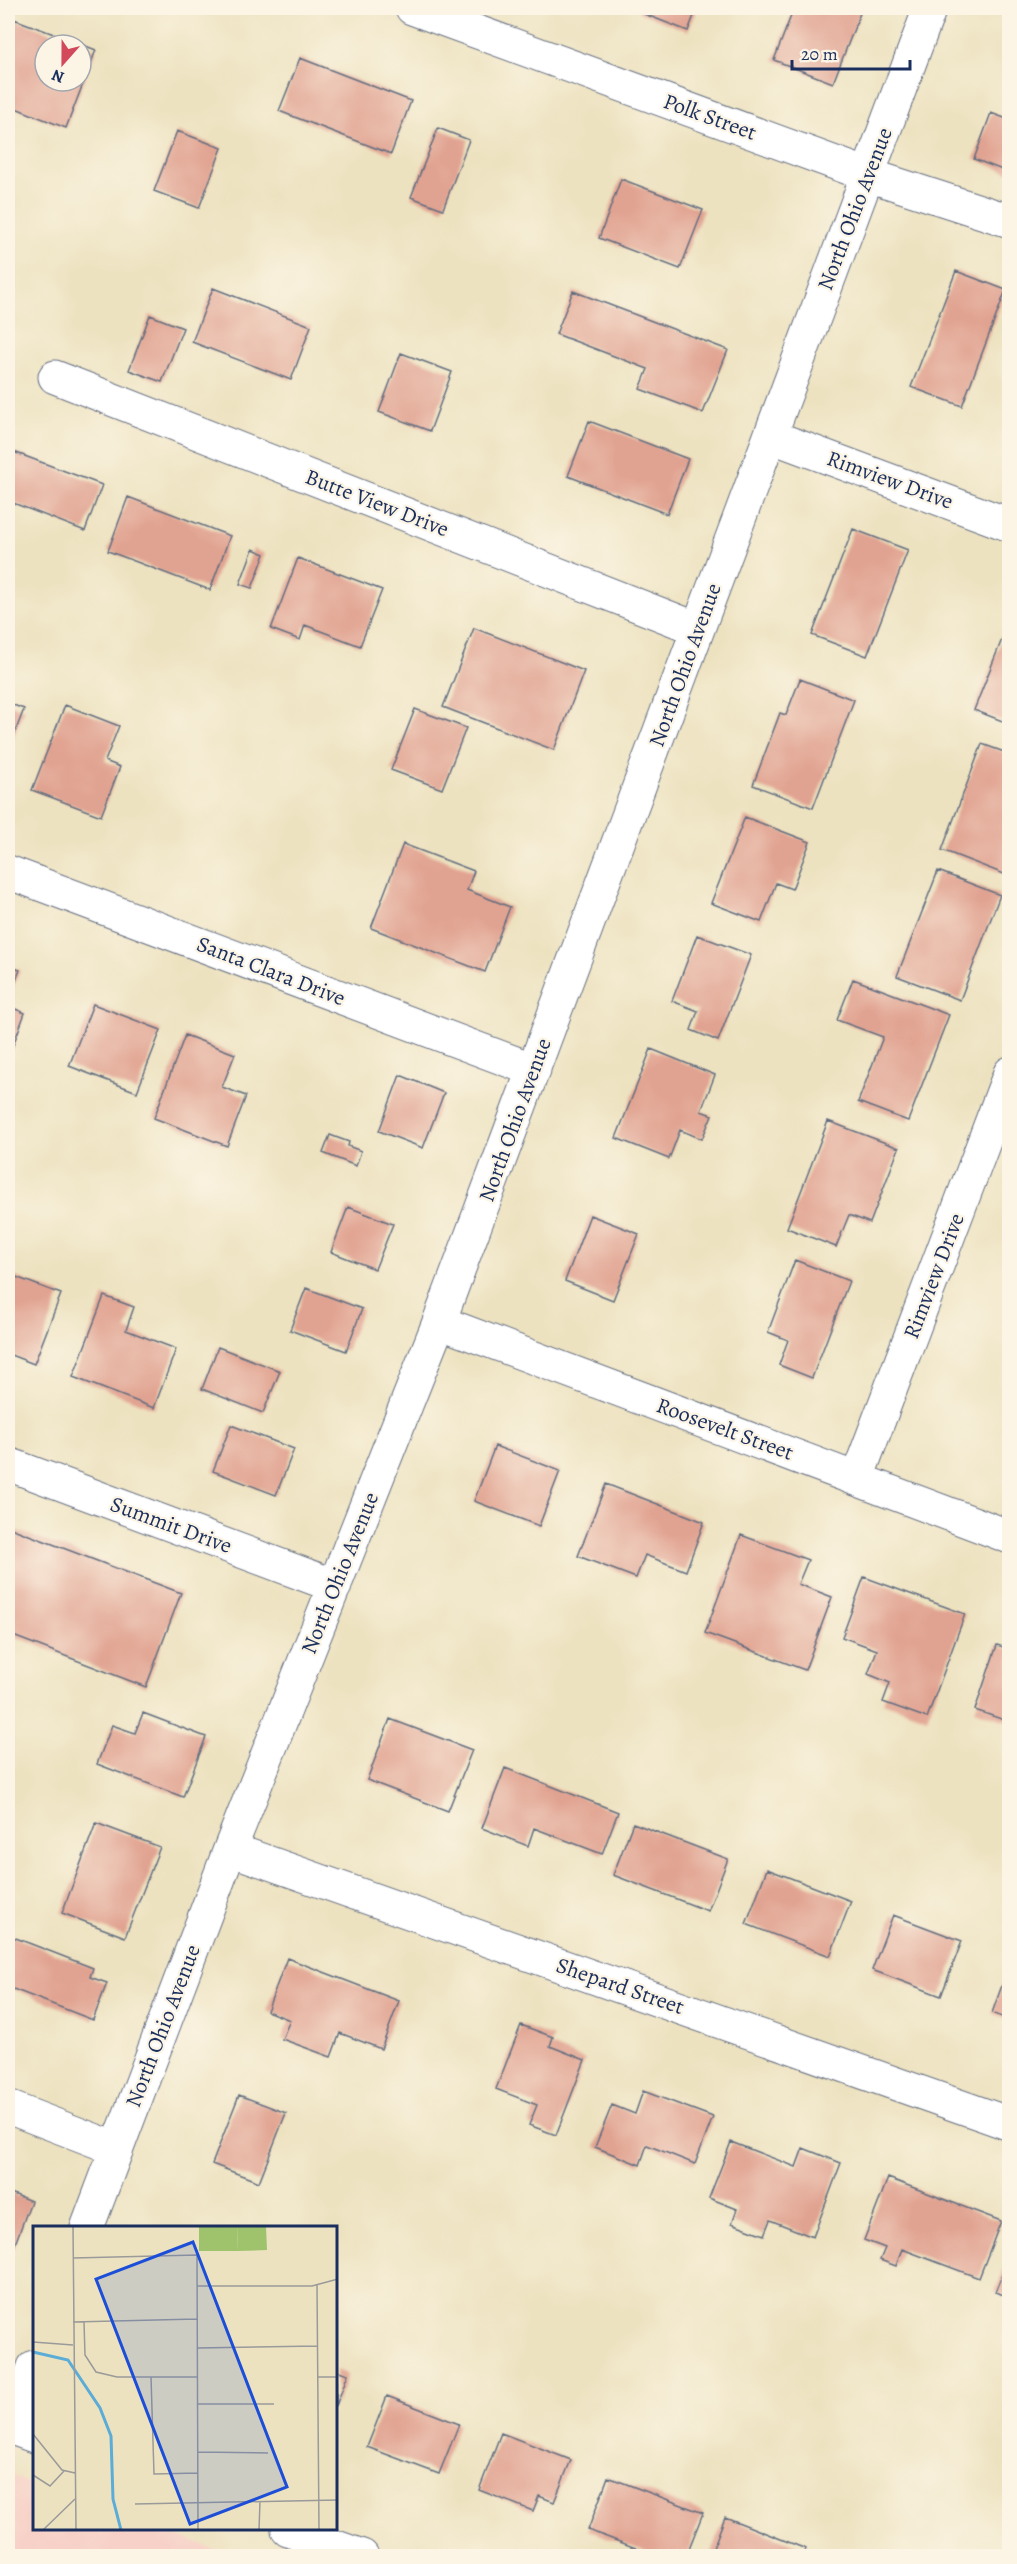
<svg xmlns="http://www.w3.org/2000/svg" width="1017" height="2564" font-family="Alegreya,serif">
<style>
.built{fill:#f7d1c7}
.building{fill:#e1a391;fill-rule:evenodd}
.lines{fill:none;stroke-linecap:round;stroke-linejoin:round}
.street-casing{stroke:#646e80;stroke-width:35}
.street{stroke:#fff;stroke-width:33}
.labels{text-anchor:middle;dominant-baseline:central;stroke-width:4.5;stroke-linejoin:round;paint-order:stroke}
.street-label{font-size:22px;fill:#1b2f5e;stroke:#fcf5e5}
.inset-river{fill:none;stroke:#5bacd6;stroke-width:3}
.inset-road{fill:none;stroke:#999a99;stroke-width:1.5}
.view{fill:#1d4ed8;fill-opacity:0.15;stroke:#1d4ed8;stroke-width:3}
.inset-edge{fill:none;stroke:#1b2f5e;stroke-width:3}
</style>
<rect width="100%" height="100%" fill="#fcf5e5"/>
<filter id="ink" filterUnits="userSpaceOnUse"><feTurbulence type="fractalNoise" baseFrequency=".0167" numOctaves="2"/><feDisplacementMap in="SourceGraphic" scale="12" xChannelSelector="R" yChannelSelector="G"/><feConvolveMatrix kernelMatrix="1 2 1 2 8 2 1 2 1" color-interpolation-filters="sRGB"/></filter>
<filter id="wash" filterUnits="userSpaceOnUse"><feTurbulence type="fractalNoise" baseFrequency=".008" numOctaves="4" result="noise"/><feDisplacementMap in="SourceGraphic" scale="24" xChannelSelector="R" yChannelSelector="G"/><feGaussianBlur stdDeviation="1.35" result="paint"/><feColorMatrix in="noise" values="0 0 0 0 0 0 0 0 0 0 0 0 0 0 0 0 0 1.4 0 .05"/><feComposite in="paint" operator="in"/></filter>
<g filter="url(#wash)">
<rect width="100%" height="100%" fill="#ede2c0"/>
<!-- built -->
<path class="built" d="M 8,2474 L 34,2484 L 34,2530 L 159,2530 L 234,2556 L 8,2556 Z"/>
<g id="blocks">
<!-- building -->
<path class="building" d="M 640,8 L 697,8 L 688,31 L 639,12 Z
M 794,8 L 862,8 L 833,83 L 774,60 Z
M 14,19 L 96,50 L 66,128 L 8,105 L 8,36 ZM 45,45 L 81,45 L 81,81 L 45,81 Z
M 300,58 L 411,101 L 391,154 L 279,111 Z
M 991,113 L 1010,120 L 1010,173 L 974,159 Z
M 438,128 L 469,140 L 443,209 L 411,197 Z
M 177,131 L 222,148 L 199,208 L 154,191 Z
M 621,179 L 703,210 L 680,269 L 599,238 Z
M 956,271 L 1006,290 L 962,406 L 911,387 Z
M 213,288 L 311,326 L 291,380 L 192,342 Z
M 573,291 L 728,350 L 703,413 L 640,389 L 648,369 L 556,334 Z
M 150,315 L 183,328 L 162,382 L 129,370 Z
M 401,353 L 452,372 L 430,431 L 379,412 Z
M 589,421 L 688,459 L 667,514 L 568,476 Z
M 14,452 L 102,485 L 85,531 L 8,501 L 8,470 Z
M 128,497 L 230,536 L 210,590 L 108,551 Z
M 853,529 L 908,550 L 867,656 L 812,635 Z
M 253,549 L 265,554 L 252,588 L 240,584 Z
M 298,558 L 382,590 L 360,646 L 305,625 L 300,640 L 271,629 Z
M 1010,619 L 1010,724 L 974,710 Z
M 474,628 L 584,671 L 554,750 L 443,707 Z
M 800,679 L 854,700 L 813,808 L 753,785 L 780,713 L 786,715 Z
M 8,703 L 24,709 L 8,751 Z
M 65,705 L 119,726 L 105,761 L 120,767 L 101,816 L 32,790 Z
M 415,709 L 466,728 L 442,789 L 391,770 Z
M 982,744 L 1010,754 L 1009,876 L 942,850 Z
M 745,817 L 810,842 L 792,889 L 776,883 L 761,922 L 711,903 Z
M 403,844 L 474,871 L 467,890 L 510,907 L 485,972 L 371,928 Z
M 938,871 L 1000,895 L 960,1000 L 897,976 Z
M 697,935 L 751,955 L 718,1041 L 691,1030 L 698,1011 L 672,1001 Z
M 8,966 L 20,970 L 8,1001 Z
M 853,979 L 949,1015 L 908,1121 L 858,1102 L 883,1037 L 837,1020 Z
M 93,1004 L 161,1030 L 137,1092 L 69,1066 Z
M 8,1006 L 25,1013 L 8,1059 Z
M 185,1035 L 235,1054 L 222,1087 L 246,1096 L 227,1146 L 154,1118 Z
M 651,1049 L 715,1075 L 701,1111 L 712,1115 L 702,1139 L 680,1130 L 669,1159 L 616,1138 Z
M 400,1075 L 444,1093 L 423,1148 L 379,1131 Z
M 828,1121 L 899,1148 L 870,1223 L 849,1215 L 836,1247 L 787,1228 Z
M 330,1135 L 349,1142 L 348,1146 L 361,1151 L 356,1166 L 323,1153 Z
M 348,1207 L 393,1224 L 375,1269 L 331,1252 Z
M 590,1215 L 639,1234 L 613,1300 L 565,1281 Z
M 795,1260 L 849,1281 L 812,1378 L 779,1365 L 788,1340 L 768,1332 Z
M 8,1274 L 61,1294 L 34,1364 L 8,1354 Z
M 306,1288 L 362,1309 L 346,1351 L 290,1330 Z
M 104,1296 L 134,1307 L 126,1330 L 176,1349 L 154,1408 L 73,1377 Z
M 218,1347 L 280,1371 L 263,1413 L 202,1389 Z
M 231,1425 L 294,1449 L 276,1495 L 213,1471 Z
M 495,1446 L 560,1471 L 539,1526 L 474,1501 Z
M 606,1484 L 704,1522 L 686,1571 L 645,1555 L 636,1578 L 578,1556 Z
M 8,1527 L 181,1593 L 146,1687 L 8,1634 Z
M 741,1535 L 808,1560 L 798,1584 L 832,1597 L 805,1670 L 705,1633 Z
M 864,1577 L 965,1614 L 927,1718 L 883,1702 L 890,1683 L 868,1674 L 877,1650 L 842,1637 Z
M 997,1645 L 1010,1649 L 1010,1722 L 975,1710 Z
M 143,1713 L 206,1737 L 183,1797 L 97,1764 L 112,1725 L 135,1733 Z
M 390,1719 L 472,1750 L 448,1811 L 367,1780 Z
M 505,1768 L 618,1812 L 602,1854 L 534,1828 L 528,1846 L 482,1828 Z
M 96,1823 L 160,1847 L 125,1937 L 62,1913 Z
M 633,1823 L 728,1859 L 708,1911 L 613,1875 Z
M 767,1869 L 851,1901 L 830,1956 L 746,1924 Z
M 893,1915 L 962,1941 L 941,1996 L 872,1970 Z
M 8,1935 L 93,1968 L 90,1977 L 107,1983 L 93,2020 L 8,1987 Z
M 287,1958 L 399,2001 L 381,2049 L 340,2033 L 331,2057 L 282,2039 L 290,2020 L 267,2011 Z
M 1009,1966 L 1010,1966 L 1010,2020 L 992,2013 Z
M 521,2025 L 553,2037 L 550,2046 L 585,2060 L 556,2135 L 529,2125 L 537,2105 L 496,2089 Z
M 643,2091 L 713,2117 L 695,2164 L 647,2145 L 640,2165 L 595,2147 L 612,2105 L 635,2114 Z
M 239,2095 L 286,2113 L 259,2182 L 212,2164 Z
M 731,2142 L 796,2167 L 803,2148 L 841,2163 L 813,2237 L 770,2220 L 764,2235 L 732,2223 L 737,2209 L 709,2198 Z
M 888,2178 L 1001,2221 L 979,2278 L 902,2249 L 896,2266 L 880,2260 L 885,2248 L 864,2240 Z
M 8,2192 L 31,2201 L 8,2263 Z
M 1010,2254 L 1010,2297 L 995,2292 Z
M 336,2370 L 348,2374 L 336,2406 Z
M 387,2396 L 459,2424 L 439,2474 L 367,2447 Z
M 501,2433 L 571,2460 L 554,2502 L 539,2496 L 533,2511 L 479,2490 Z
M 608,2477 L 703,2513 L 686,2556 L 657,2556 L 588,2530 Z
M 725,2517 L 806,2549 L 803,2556 L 710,2556 Z"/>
</g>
</g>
<g filter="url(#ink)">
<use href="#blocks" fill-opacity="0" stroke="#646e80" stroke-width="1.5"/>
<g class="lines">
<defs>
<path id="street" d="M 412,8 L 868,175 L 1010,221
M 55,377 L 698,629
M 770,436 L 1010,525
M 8,872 L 534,1070
M 439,1322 L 1010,1537
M 8,1464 L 335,1586
M 857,1478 L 1010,1073
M 230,1849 L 1010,2124
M 8,2107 L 117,2149
M 87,2228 L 230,1849 L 439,1322 L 930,8
M 34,2367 L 12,2428 L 34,2436
M 288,2530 L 362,2556"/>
</defs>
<!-- street casing -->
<use href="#street" class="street-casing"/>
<!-- street -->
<use href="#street" class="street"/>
</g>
</g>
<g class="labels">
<!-- street labels -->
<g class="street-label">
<text transform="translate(710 117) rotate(20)">Polk Street</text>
<text transform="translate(855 209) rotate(-69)">North Ohio Avenue</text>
<text transform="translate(890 480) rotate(20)">Rimview Drive</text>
<text transform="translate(377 503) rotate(21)">Butte View Drive</text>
<text transform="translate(685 665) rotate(-70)">North Ohio Avenue</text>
<text transform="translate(271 971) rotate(21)">Santa Clara Drive</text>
<text transform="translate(515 1120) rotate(-70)">North Ohio Avenue</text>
<text transform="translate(934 1276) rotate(-69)">Rimview Drive</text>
<text transform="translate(725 1429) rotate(20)">Roosevelt Street</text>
<text transform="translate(171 1525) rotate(20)">Summit Drive</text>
<text transform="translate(340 1573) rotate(-68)">North Ohio Avenue</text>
<text transform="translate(620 1986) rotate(19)">Shepard Street</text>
<text transform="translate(163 2026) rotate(-69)">North Ohio Avenue</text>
</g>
</g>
<!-- overview -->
<g transform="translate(33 2226)">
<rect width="304" height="304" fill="#ede2c0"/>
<path d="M 166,0 L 204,0 L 205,25 L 166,25 Z" fill="#9fc36d"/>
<path d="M 204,0 L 233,0 L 234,24 L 205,25 Z" fill="#9fc36d"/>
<path class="inset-river" d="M 0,126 L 35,134 L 67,182 L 78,210 L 80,273 L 88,304"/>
<path class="inset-road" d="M 40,0 L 43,304M 40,32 L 164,29 L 165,304M 284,59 L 286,304M 164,60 L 279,60 L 305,53M 40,96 L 164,93M 51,96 L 52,129 L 63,146 L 84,151 L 164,151M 0,116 L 40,119M 164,122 L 285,120M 118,151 L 121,248 L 165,247M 285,151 L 305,151M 164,178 L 241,178M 0,208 L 29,244 L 42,247M 164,226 L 235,227M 0,249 L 17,260 L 31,245M 102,278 L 305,274M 10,304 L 42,273M 226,304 L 227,275"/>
<path class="view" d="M 160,16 L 254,261 L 157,298 L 63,53 Z"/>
<rect width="304" height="304" class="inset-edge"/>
</g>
<!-- margin -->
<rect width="1017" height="2564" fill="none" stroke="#fcf5e5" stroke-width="30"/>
<!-- north arrow -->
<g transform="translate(63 63) rotate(201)"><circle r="28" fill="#fcf5e5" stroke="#a2a6af" stroke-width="1.5"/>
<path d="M0-4.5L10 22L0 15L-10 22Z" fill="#d1495b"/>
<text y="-9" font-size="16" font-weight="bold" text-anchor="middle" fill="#1b2f5e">N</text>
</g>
<!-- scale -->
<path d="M792 60v9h118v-9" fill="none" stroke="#1b2f5e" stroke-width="3"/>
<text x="801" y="60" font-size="18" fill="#1b2f5e" stroke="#fcf5e5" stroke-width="4.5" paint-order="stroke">20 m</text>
</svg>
